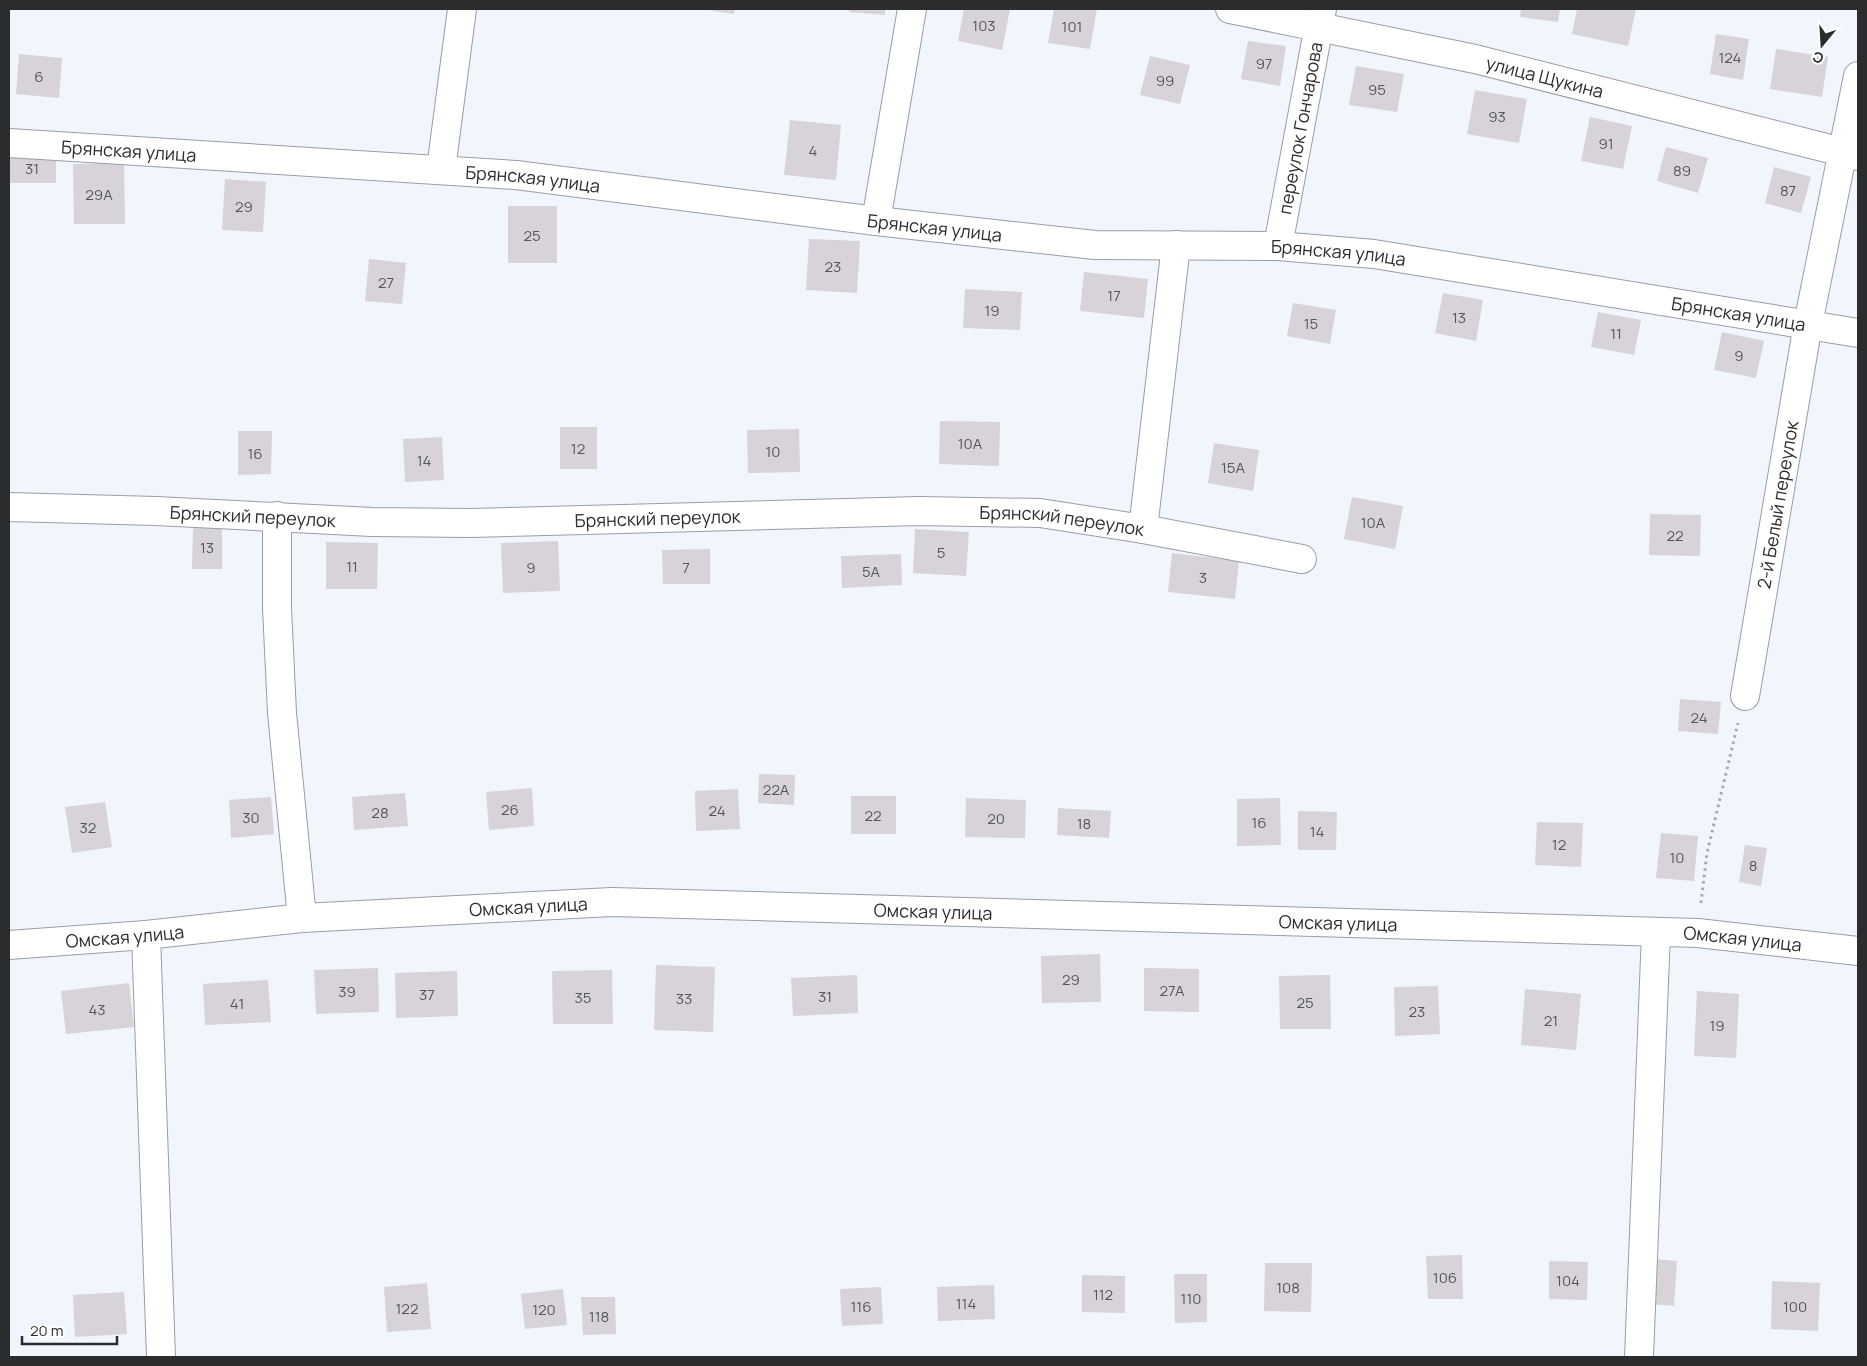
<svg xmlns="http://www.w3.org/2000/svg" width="1867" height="1366" font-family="Manrope,sans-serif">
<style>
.building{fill:#d7d3d9}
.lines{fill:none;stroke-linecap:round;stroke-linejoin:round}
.minor-casing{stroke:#999ea4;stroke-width:30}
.path{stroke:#a6aaaf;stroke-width:3;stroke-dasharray:2.5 4;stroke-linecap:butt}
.minor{stroke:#fff;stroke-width:28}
.labels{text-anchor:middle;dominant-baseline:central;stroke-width:4;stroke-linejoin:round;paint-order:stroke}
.number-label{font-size:15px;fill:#555659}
.street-label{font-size:18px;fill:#2a2c2e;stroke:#fff}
</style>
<rect width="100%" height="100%" fill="#f0f6fc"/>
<!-- building -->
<path class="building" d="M 702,9 L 735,9 L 734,14 Z
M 850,9 L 885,9 L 885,15 L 849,12 Z
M 964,9 L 1010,9 L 1002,50 L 958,41 Z
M 1054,9 L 1097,9 L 1090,49 L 1048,43 Z
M 1521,9 L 1560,9 L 1558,22 L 1520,17 Z
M 1577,9 L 1636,9 L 1628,46 L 1572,34 Z
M 1716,34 L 1749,39 L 1743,80 L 1710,74 Z
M 1248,41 L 1286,46 L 1280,86 L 1241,79 Z
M 1776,49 L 1828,57 L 1822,97 L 1770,89 Z
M 19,54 L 62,58 L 59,98 L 16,94 Z
M 1150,56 L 1190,65 L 1180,104 L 1140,95 Z
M 1356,66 L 1404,74 L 1397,112 L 1349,105 Z
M 1475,90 L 1527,99 L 1519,143 L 1467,134 Z
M 1590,117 L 1632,126 L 1623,169 L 1581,161 Z
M 790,120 L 841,125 L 836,180 L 784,175 Z
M 1666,147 L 1708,158 L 1698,193 L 1657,181 Z
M 9,153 L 56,153 L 56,183 L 9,183 Z
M 124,163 L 125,224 L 74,224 L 73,164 Z
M 1774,167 L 1811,177 L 1801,213 L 1765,203 Z
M 225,179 L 266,182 L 263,232 L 222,230 Z
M 508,206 L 557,206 L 557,263 L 508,263 Z
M 809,239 L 860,241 L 857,293 L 806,290 Z
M 369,259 L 406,263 L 402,304 L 365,301 Z
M 1084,272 L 1148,279 L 1144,318 L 1080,311 Z
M 965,289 L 1022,292 L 1020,330 L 963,328 Z
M 1443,293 L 1483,300 L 1476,341 L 1435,333 Z
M 1293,303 L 1336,310 L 1330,344 L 1287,336 Z
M 1598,312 L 1641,320 L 1634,355 L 1591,347 Z
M 1722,332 L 1764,341 L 1756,378 L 1714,370 Z
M 940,421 L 1000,422 L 999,466 L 939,464 Z
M 560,427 L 597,427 L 597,469 L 560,469 Z
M 799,429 L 800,472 L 748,473 L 747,430 Z
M 238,431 L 272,431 L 271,474 L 238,475 Z
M 442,437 L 444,480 L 405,482 L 403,439 Z
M 1214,443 L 1259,450 L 1253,491 L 1208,483 Z
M 1352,497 L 1403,506 L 1395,549 L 1344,539 Z
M 1650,514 L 1701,515 L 1700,556 L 1649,555 Z
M 193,526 L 222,526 L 222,569 L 192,569 Z
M 915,529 L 969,532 L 966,576 L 913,573 Z
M 558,541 L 560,591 L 503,593 L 501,543 Z
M 326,542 L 378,543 L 377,589 L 326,589 Z
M 710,549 L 710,584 L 663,584 L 662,550 Z
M 1172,553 L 1239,561 L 1235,599 L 1168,592 Z
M 901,554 L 902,585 L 842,588 L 841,556 Z
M 1680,699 L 1721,702 L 1718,734 L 1678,731 Z
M 759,774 L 795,775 L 794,805 L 758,803 Z
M 532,788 L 534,826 L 489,830 L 486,792 Z
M 738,789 L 740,829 L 696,831 L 695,791 Z
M 405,793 L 408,826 L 354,830 L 352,797 Z
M 851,796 L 896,796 L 896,834 L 851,834 Z
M 271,797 L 274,834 L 231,838 L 229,800 Z
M 966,798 L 1026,800 L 1025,838 L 965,837 Z
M 1280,798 L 1281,845 L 1237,846 L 1237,799 Z
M 105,802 L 112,847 L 72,853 L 65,807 Z
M 1058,808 L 1111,811 L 1109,838 L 1057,835 Z
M 1298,811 L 1337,812 L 1336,850 L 1298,850 Z
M 1537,822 L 1583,823 L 1581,867 L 1535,865 Z
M 1661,833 L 1698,836 L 1694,881 L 1656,878 Z
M 1745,845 L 1767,848 L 1761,886 L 1739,882 Z
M 1100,954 L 1101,1002 L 1042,1003 L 1041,956 Z
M 656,965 L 715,967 L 713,1032 L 654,1030 Z
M 378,968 L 379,1012 L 316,1014 L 314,970 Z
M 1144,968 L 1199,969 L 1199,1012 L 1144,1011 Z
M 612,970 L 613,1024 L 553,1024 L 552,971 Z
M 457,971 L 458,1016 L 396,1018 L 395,973 Z
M 857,975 L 858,1013 L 793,1016 L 791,978 Z
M 1330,975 L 1331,1029 L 1280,1029 L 1279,976 Z
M 268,980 L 271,1022 L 205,1025 L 203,984 Z
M 129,983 L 134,1027 L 66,1034 L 61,991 Z
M 1438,986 L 1440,1034 L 1395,1036 L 1394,987 Z
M 1525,989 L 1581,994 L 1576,1050 L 1521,1045 Z
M 1697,991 L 1739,994 L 1736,1058 L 1694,1056 Z
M 1462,1255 L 1463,1299 L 1428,1299 L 1426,1256 Z
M 1653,1259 L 1677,1261 L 1674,1306 L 1650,1304 Z
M 1549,1261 L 1588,1262 L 1587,1300 L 1549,1299 Z
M 1265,1263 L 1312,1263 L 1311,1312 L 1264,1311 Z
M 1174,1274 L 1207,1274 L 1207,1322 L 1175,1323 Z
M 1082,1275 L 1125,1276 L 1125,1313 L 1082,1312 Z
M 1772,1281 L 1820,1283 L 1818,1331 L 1771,1329 Z
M 427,1283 L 431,1329 L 387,1332 L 384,1287 Z
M 994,1285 L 995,1319 L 938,1321 L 937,1287 Z
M 881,1287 L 883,1324 L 842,1326 L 840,1289 Z
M 563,1289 L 567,1325 L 525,1329 L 521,1294 Z
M 124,1292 L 127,1334 L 75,1337 L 73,1295 Z
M 581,1297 L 615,1297 L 616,1334 L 583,1335 Z"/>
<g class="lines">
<defs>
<g id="minor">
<path id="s1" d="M 1230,9 L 1475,59 L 1858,156"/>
<path id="s2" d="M 9,143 L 516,175 L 876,221 L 1095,245 L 1278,246 L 1374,254 L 1858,333"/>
<path d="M 441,169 L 462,9"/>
<path d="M 876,221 L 912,9"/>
<path id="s3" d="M 1278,246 L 1322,9"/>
<path id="s4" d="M 9,507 L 156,511 L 372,522 L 471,523 L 919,511 L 1040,513 L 1143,529 L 1302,559"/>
<path d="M 277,516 L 277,608 L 282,713 L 302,918"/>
<path d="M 1143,529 L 1176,245"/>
<path id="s5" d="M 1745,696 L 1808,324 L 1858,76"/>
<path d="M 146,935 L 161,1357"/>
<path id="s6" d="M 9,945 L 146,935 L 302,918 L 612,902 L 1698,933 L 1858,951"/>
<path d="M 1639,1357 L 1656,933"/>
</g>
</defs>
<!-- minor casing -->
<use href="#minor" class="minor-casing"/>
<!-- path -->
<path class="path" d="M 1701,903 L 1707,853 L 1738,723"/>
<!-- minor -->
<use href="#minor" class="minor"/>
</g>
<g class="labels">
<!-- number labels -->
<g class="number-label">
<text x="984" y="25">103</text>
<text x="1072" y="26">101</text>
<text x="1730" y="57">124</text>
<text x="1264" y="63">97</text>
<text x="39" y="76">6</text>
<text x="1165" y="80">99</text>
<text x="1377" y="89">95</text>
<text x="1497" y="116">93</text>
<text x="1606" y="143">91</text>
<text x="813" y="150">4</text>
<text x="32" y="168">31</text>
<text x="1682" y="170">89</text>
<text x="1788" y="190">87</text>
<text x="99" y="194">29А</text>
<text x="244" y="206">29</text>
<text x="532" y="235">25</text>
<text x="833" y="266">23</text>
<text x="386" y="282">27</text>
<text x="1114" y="295">17</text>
<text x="992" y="310">19</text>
<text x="1459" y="317">13</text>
<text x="1311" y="323">15</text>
<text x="1616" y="333">11</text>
<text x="1739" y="355">9</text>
<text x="970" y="443">10А</text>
<text x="578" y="448">12</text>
<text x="773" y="451">10</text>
<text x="255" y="453">16</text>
<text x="424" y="460">14</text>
<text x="1233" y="467">15А</text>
<text x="1373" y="522">10А</text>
<text x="1675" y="535">22</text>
<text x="207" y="547">13</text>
<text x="941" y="552">5</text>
<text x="352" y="566">11</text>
<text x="531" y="567">9</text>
<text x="686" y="567">7</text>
<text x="871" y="571">5А</text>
<text x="1203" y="577">3</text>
<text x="1699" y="717">24</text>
<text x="776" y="789">22А</text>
<text x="510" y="809">26</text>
<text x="717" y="810">24</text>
<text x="380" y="812">28</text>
<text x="873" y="815">22</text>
<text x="251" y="817">30</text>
<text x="996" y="818">20</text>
<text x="1259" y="822">16</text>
<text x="1084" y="823">18</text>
<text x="88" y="827">32</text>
<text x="1317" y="831">14</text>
<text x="1559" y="844">12</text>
<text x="1677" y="857">10</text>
<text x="1753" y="865">8</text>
<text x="1071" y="979">29</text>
<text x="1172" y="990">27А</text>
<text x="347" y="991">39</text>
<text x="427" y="994">37</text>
<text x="825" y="996">31</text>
<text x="583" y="997">35</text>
<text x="684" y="998">33</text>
<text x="1305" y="1002">25</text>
<text x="237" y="1003">41</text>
<text x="97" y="1009">43</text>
<text x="1417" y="1011">23</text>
<text x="1551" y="1020">21</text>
<text x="1717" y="1025">19</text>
<text x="1445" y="1277">106</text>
<text x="1568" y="1280">104</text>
<text x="1288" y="1287">108</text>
<text x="1103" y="1294">112</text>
<text x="1191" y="1298">110</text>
<text x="966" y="1303">114</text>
<text x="861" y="1306">116</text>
<text x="1795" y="1306">100</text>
<text x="407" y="1308">122</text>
<text x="544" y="1309">120</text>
<text x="599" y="1316">118</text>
</g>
<!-- street labels -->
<g class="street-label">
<text stroke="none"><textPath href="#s1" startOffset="322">улица Щукина</textPath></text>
<text stroke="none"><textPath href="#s3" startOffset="120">переулок Гончарова</textPath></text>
<text stroke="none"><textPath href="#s2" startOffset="120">Брянская улица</textPath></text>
<text stroke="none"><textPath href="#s2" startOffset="525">Брянская улица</textPath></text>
<text stroke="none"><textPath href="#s2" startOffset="930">Брянская улица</textPath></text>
<text stroke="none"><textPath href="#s2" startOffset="1335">Брянская улица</textPath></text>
<text stroke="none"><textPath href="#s2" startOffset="1740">Брянская улица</textPath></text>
<text stroke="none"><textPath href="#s5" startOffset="194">2-й Белый переулок</textPath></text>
<text stroke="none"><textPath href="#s4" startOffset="244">Брянский переулок</textPath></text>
<text stroke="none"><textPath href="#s4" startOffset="649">Брянский переулок</textPath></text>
<text stroke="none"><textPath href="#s4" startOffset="1054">Брянский переулок</textPath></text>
<text stroke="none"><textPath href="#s6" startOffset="521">Омская улица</textPath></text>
<text stroke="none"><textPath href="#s6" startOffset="926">Омская улица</textPath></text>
<text stroke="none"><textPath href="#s6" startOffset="1331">Омская улица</textPath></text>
<text stroke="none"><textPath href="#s6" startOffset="116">Омская улица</textPath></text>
<text stroke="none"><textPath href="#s6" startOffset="1736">Омская улица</textPath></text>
</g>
</g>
<!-- border -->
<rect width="1867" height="1366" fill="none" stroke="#2a2c2e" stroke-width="20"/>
<!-- north arrow -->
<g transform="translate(1822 45) rotate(198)" stroke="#ffffff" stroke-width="4" paint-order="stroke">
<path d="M0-4L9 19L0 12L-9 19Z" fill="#2a2c2e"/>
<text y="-8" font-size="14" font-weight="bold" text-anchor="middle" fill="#2a2c2e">С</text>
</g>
<!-- scale -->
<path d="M22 1336v8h95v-8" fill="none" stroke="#2a2c2e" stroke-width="2.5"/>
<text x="30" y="1336" font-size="15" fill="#2a2c2e" stroke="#ffffff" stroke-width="4" paint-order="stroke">20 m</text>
</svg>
